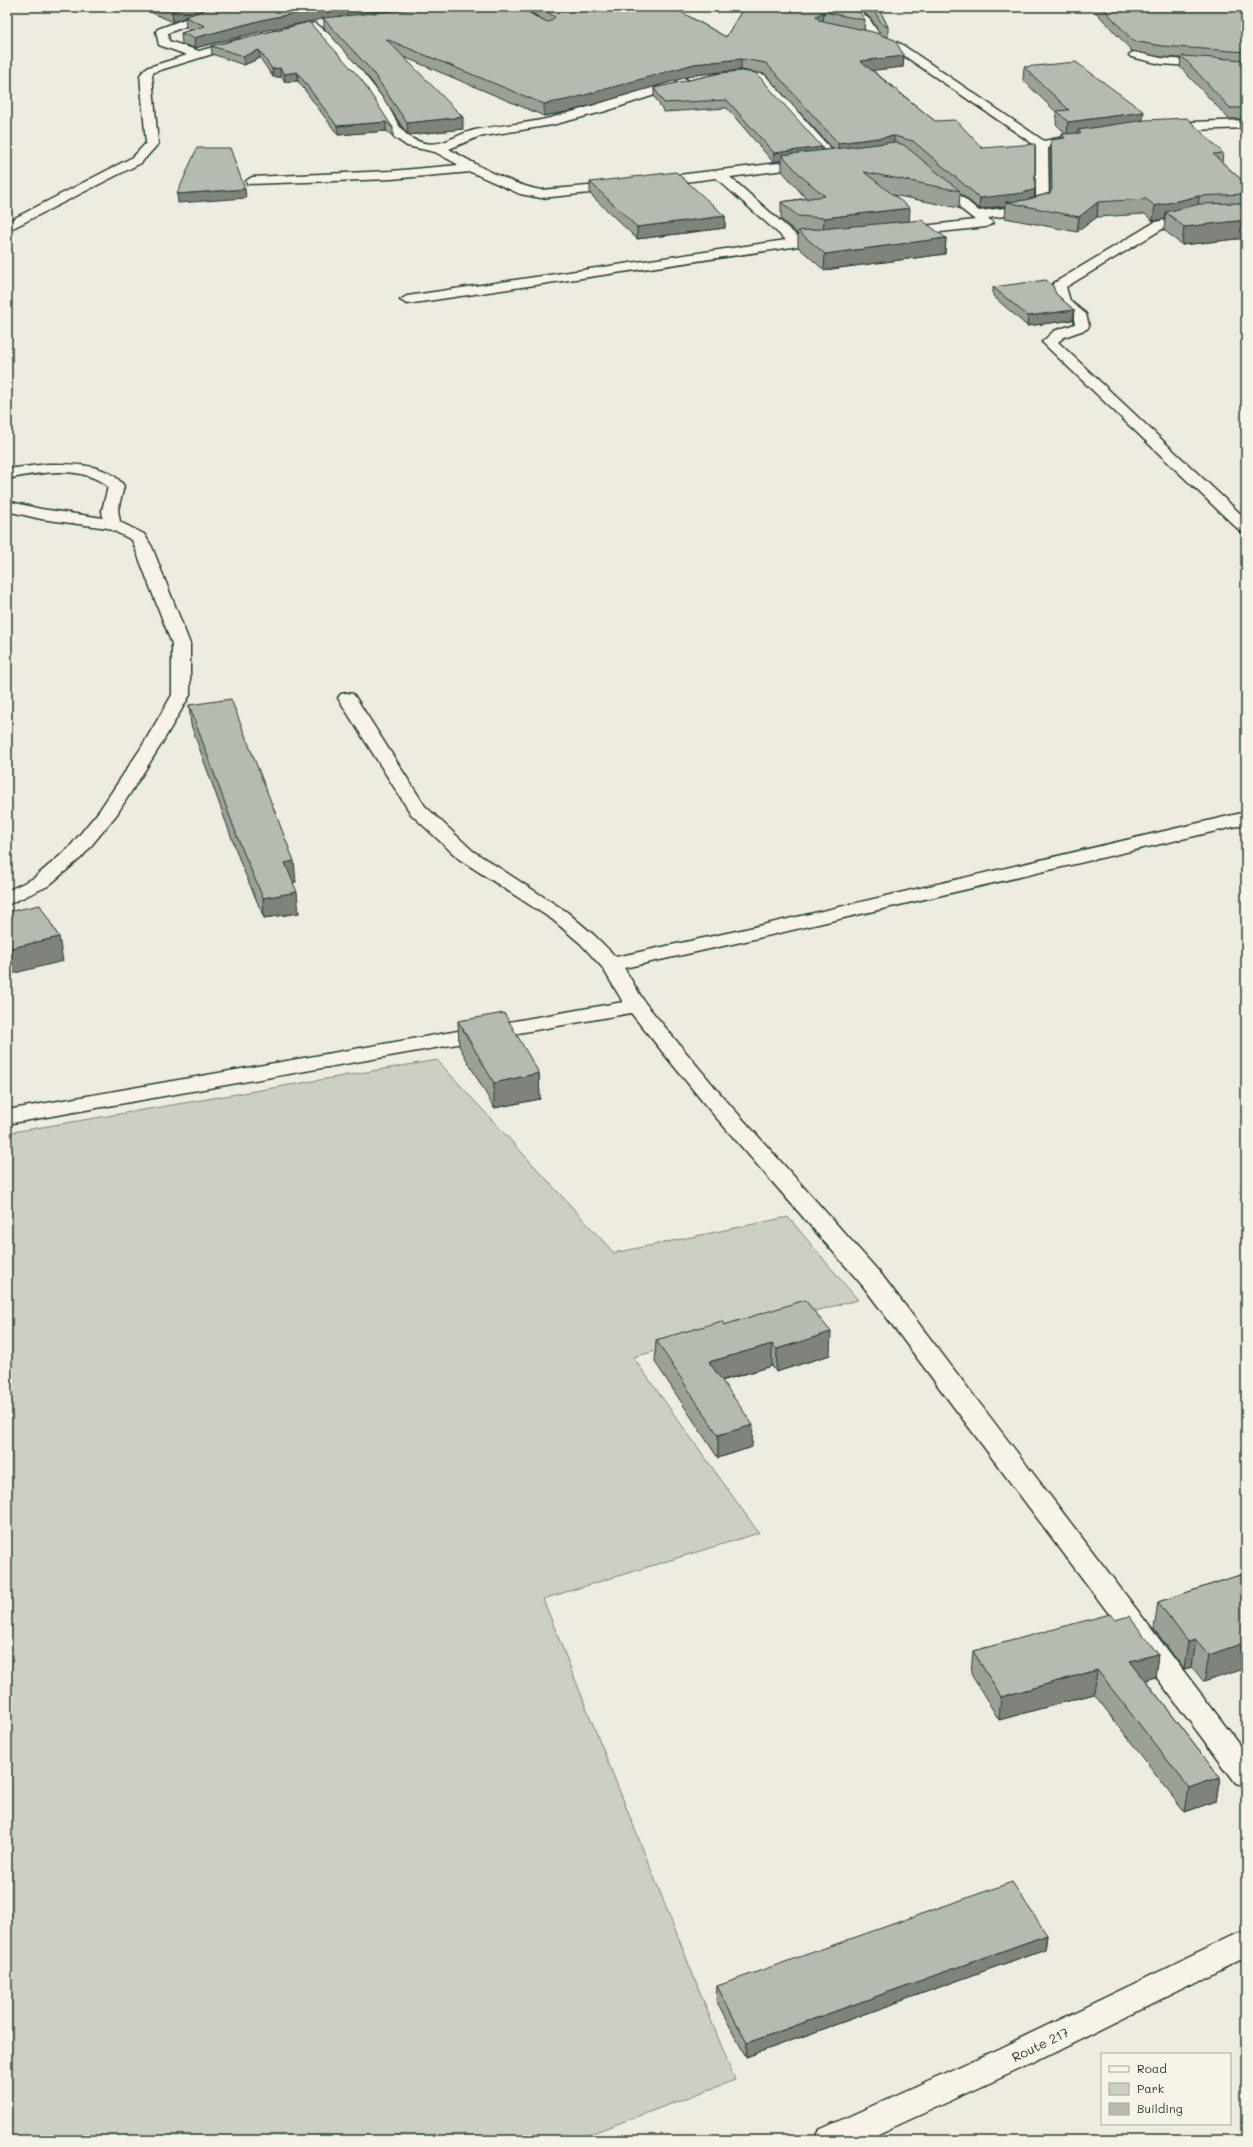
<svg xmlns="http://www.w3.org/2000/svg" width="1253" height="2147" font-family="Mali,sans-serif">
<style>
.green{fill:#cccfc4;stroke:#76867c}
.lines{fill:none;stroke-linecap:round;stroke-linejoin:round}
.minor-casing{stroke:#1f3d34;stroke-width:3}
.major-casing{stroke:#1f3d34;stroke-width:3}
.minor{fill:#f7f3e8;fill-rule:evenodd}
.major{fill:#f7f3e8;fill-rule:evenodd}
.wall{fill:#9ca197;stroke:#1f3d34}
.shaded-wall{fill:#7f837b;stroke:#1f3d34}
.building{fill:#b5bbb0;stroke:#1f3d34}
.labels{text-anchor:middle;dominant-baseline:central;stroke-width:4;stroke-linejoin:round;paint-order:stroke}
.near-street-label{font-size:13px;fill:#1f3d34;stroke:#f7f3e8}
</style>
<rect width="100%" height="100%" fill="#eeece1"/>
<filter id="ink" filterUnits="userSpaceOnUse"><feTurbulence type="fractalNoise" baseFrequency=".025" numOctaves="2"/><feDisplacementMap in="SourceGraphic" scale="8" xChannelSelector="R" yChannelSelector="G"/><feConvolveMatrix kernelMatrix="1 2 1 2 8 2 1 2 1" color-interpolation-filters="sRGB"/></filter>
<g filter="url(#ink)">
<!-- green -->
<path class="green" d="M 437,1060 L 614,1253 L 788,1217 L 858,1300 L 633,1357 L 759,1533 L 543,1599 L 735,2080 L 574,2140 L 7,2140 L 7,1133 Z"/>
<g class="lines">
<defs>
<path id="minor" d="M 217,7 L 232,7 L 231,9 L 168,33 L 169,41 L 199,51 L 241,39 L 247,42 L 245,44 L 154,72 L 152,75 L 158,144 L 141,163 L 7,231 L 7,222 L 133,157 L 146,143 L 140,75 L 146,68 L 187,55 L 159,45 L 156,31 L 158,29 Z
M 844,7 L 856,7 L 870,20 L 881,37 L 901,44 L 1044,141 L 1079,134 L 1083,135 L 1085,138 L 1083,141 L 1048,148 L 1049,204 L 1047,207 L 1024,214 L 988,218 L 993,223 L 986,227 L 905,236 L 900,235 L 898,232 L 905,228 L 975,220 L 932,186 L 931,183 L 937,179 L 942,180 L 979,211 L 1022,206 L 1036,202 L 1036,146 L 893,48 L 867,39 L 865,37 L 868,34 L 862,24 Z
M 313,23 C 328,26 373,85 384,100 C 393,113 400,134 415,140 C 441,151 452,135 475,130 C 500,125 526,124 550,118 C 595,106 639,90 684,78 L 690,82 L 688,84 L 606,111 L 552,125 L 478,137 L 449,149 C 477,165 509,184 541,190 L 624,183 L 625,186 L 624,189 L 619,190 L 541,198 L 520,194 L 471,172 L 391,179 L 247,184 L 246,181 L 252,177 L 391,171 L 459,165 L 435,152 L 407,146 L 394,137 L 383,116 L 363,87 L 309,28 L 307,26 Z
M 1135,52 L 1161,58 L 1246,64 L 1246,70 L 1161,64 L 1131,57 L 1129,55 L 1131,53 Z
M 730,71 L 749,71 L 765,75 L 838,157 L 840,160 L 838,163 L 830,163 L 757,79 L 726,77 L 724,75 L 726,73 Z
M 1246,120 L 1246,128 L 1165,131 L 1159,127 L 1165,123 Z
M 812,159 L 816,160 L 818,163 L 816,166 L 730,177 L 796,235 L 812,238 L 814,241 L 812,244 L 407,304 L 400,300 L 407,296 L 786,240 L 716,178 L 653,186 L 647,182 L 653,178 Z
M 1246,211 L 1246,219 L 1198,221 L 1164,228 L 1066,287 L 1070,301 L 1086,314 L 1089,326 L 1087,329 L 1064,337 L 1058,342 L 1246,519 L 1246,533 L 1240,531 L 1042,342 L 1054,331 L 1075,324 L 1074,319 L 1056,303 L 1052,286 L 1054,283 L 1155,222 L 1198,213 Z
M 48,464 C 73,464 108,463 124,486 L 118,510 L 120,522 L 144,534 L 152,547 L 190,644 L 190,695 L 159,748 L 117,814 L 82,857 L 48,886 L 7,905 L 7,891 L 34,878 L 68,849 L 99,811 L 141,748 L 172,695 L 172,644 L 132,540 L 108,528 L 41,519 L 7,511 L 7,501 L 41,509 L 103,518 L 102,510 L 108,487 C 82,464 38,473 7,479 L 7,469 Z
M 347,693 L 353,694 L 356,698 L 425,806 L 473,851 L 567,912 L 595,936 L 616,957 L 741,930 L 1246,812 L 1246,824 L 741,942 L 624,968 L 645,1003 L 723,1097 L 881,1274 L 1246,1753 L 1246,1786 L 1236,1783 L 863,1286 L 707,1107 L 631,1013 L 7,1124 L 7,1110 L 623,1002 L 602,967 L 581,944 L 553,920 L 459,859 L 411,814 L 338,698 L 341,694 Z"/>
<path id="major" d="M 1246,1930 L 1246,1957 L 1020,2069 L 865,2140 L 814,2140 L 819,2130 L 998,2049 Z"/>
</defs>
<!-- minor casing -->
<use href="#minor" class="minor-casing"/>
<!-- major casing -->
<use href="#major" class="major-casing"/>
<!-- minor -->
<use href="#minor" class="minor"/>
<!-- major -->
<use href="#major" class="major"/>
</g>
<!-- wall -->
<path class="wall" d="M 139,7 L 520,7 L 545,21 L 522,7 L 672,7 L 726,37 L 744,7 L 854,7 L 865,20 L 864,30 L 881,35 L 871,19 L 858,7 L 878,7 L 888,27 L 888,37 L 904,56 L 903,67 L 872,70 L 935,121 L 982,148 L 1035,189 L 1035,197 L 1050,193 L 1050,154 L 1051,140 L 1062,139 L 1062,134 L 1066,134 L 1056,124 L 1057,113 L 1023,80 L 1024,67 L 1143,120 L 1223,153 L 1222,162 L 1246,184 L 1246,238 L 1182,245 L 1164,230 L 1165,219 L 1153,221 L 1145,214 L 1097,217 L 1077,232 L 1005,218 L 1006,206 L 979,209 L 960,193 L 959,208 L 893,195 L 909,221 L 946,238 L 945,254 L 824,270 L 798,247 L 798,234 L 781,219 L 781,202 L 807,198 L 802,194 L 782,171 L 782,160 L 773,162 L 727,108 L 664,112 L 654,96 L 654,88 L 720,73 L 822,147 L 822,150 L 833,149 L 765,74 L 741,70 L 694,75 L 571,111 L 544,116 L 404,57 L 463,129 L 408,135 L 372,82 L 324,28 L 324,18 L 267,30 L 195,48 L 182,44 L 181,33 L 191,30 L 186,28 L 185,17 L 173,22 Z
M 1091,7 L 1246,7 L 1246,138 L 1239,130 L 1240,119 L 1229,119 L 1180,67 L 1181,58 L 1161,57 L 1132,51 Z
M 309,22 L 393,128 L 393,136 L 386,131 L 338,135 L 298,81 L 285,82 L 281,77 L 273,77 L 260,58 L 244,65 L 212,54 L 211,46 Z
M 590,182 L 725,216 L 725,228 L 637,239 L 590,194 Z
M 993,287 L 1056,294 L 1074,310 L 1073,320 L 1027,326 L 993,296 Z
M 189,705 L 296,882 L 293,882 L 299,913 L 264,918 L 241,864 L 191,725 Z
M 458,1021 L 539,1073 L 540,1099 L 494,1108 L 459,1046 Z
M 724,1325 L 830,1355 L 776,1372 L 772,1366 L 722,1381 L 752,1447 L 718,1458 L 655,1362 L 656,1340 Z
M 1246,1573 L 1204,1682 L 1192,1667 L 1184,1669 L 1154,1629 L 1158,1602 Z
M 1115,1620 L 1158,1654 L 1155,1677 L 1145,1680 L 1220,1777 L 1216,1801 L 1185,1812 L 1094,1694 L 999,1720 L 971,1674 L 973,1651 Z
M 1047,1935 L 1045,1949 L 746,2057 L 716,2000 L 717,1986 Z"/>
<!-- shaded-wall -->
<path class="shaded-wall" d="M 184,7 L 213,7 L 173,22 L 172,11 Z
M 333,7 L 444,7 L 323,19 L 267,30 L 195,48 L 194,38 L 266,19 L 322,8 Z
M 824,12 L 823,23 L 816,27 L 816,16 Z
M 259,50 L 260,58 L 244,65 L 244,56 Z
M 904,56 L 903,67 L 859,72 L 860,61 Z
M 741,59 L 741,70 L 694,75 L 571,111 L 544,116 L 544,104 L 694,64 Z
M 280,68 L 281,77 L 273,77 L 272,69 Z
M 297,72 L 298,81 L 285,82 L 284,74 Z
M 1144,112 L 1142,125 L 1078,130 L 1077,134 L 1067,135 L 1068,122 Z
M 463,117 L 463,129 L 408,135 L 407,123 Z
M 386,122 L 386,131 L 338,135 L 337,126 Z
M 894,136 L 894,148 L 838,154 L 838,143 Z
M 822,147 L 822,156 L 782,155 L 782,160 L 773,162 L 774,153 Z
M 245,189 L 246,198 L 178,203 L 177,194 Z
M 1035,189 L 1034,201 L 1006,202 L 1006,206 L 979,209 L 980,198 Z
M 1199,196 L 1198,212 L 1166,212 L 1165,219 L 1153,221 L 1155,206 Z
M 1098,202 L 1097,217 L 1077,232 L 1079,217 Z
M 910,208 L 909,226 L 823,235 L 824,218 Z
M 725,216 L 725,228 L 637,239 L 637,227 Z
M 1246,220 L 1246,238 L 1182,245 L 1184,227 Z
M 946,238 L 945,254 L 824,270 L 825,254 Z
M 1074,310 L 1073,320 L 1027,326 L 1028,316 Z
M 294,861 L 296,882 L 287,883 L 285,863 Z
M 297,892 L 299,913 L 264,918 L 263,898 Z
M 59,937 L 63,961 L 7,975 L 7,949 Z
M 539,1073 L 540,1099 L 494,1108 L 494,1083 Z
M 831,1332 L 830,1355 L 776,1372 L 777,1349 Z
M 772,1344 L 772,1366 L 709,1384 L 709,1362 Z
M 753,1425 L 752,1447 L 718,1458 L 718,1435 Z
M 1196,1640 L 1192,1667 L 1184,1669 L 1188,1642 Z
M 1246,1642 L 1246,1668 L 1204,1682 L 1209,1655 Z
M 1158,1654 L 1155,1677 L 1127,1685 L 1130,1661 Z
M 1097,1670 L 1094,1694 L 999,1720 L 1001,1697 Z
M 1220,1777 L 1216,1801 L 1185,1812 L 1189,1788 Z
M 1047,1935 L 1045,1949 L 746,2057 L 747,2043 Z"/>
<!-- building -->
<path class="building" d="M 162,7 L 184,7 L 172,11 Z
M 212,7 L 333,7 L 322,8 L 266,19 L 194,38 L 181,33 L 205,26 L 185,17 Z
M 434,7 L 520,7 L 543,21 L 549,22 L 555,17 L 539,7 L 672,7 L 726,37 L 744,7 L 854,7 L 861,14 L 865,20 L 824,12 L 816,16 L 819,20 L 873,32 L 895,40 L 904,56 L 860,61 L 935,121 L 956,120 L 982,148 L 1035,144 L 1035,189 L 1023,193 L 980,198 L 913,141 L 894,136 L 838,143 L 766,63 L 741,59 L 694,64 L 571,99 L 544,104 L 386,39 L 463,117 L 407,123 L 372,71 L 323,18 Z
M 870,7 L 878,7 L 888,27 L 882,24 L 872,8 Z
M 1102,7 L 1246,7 L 1246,52 L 1162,46 L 1133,41 Z
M 309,22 L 361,79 L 393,128 L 386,122 L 337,126 L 297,72 L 284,74 L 280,68 L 272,69 L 259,50 L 244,56 L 211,46 Z
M 1182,56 L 1246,60 L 1246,108 L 1230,108 Z
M 1076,62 L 1144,112 L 1068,122 L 1057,111 L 1069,110 L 1024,67 Z
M 741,71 L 756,73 L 822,147 L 774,153 L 727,100 L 664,103 L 654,88 L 720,73 Z
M 1187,118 L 1223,153 L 1213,154 L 1246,184 L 1246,194 L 1199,196 L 1155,206 L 1146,199 L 1098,202 L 1079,217 L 1006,202 L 1026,200 L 1050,193 L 1052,189 L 1051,140 L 1065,138 L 1062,134 L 1081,133 L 1078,130 L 1145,120 Z
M 1240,118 L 1246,118 L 1246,125 Z
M 895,142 L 904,145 L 960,191 L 864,172 L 910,208 L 824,218 L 798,216 L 781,202 L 825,196 L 802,177 L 782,155 Z
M 197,148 L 230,148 L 245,189 L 177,194 Z
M 676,172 L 725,216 L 637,227 L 590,182 Z
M 1238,203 L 1246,209 L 1246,220 L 1184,227 L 1166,212 L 1200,204 Z
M 922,220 L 946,238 L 825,254 L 798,231 Z
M 1046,280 L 1053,286 L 1056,294 L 1074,310 L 1028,316 L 993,287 Z
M 231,699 L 294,861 L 285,863 L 297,892 L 263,898 L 240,844 L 189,705 Z
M 40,905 L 59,937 L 7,949 L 7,912 Z
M 504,1013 L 539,1073 L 494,1083 L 458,1021 Z
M 805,1300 L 831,1332 L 777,1349 L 772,1344 L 709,1362 L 753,1425 L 718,1435 L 656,1340 L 722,1321 L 724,1325 Z
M 1246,1573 L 1246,1642 L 1209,1655 L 1196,1640 L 1188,1642 L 1158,1602 Z
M 1110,1614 L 1115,1620 L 1129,1616 L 1158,1654 L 1130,1661 L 1220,1777 L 1189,1788 L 1097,1670 L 1001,1697 L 973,1651 Z
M 1012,1882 L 1047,1935 L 747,2043 L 717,1986 Z"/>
</g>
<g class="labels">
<!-- near-street labels -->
<g class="near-street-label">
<text transform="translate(1040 2044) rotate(-26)">Route 217</text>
</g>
</g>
<!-- margin -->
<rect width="1253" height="2147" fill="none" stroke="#f7f3e8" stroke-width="24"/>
<rect x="12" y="12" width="1229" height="2123" fill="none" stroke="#1f3d34" stroke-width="1.5" filter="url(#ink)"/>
<!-- legend -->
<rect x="1101" y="2053" width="130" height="72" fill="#f7f3e8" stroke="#a1aaa0"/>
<rect x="1109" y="2066" width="20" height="6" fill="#f7f3e8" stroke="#a1aaa0"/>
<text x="1137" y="2073" font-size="12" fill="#1f3d34">Road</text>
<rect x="1109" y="2083" width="20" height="12" fill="#cccfc4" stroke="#a1aaa0"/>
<text x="1137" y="2093" font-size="12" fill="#1f3d34">Park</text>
<rect x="1109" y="2103" width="20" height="12" fill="#b5bbb0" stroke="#a1aaa0"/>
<text x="1137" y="2113" font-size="12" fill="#1f3d34">Building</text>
</svg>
